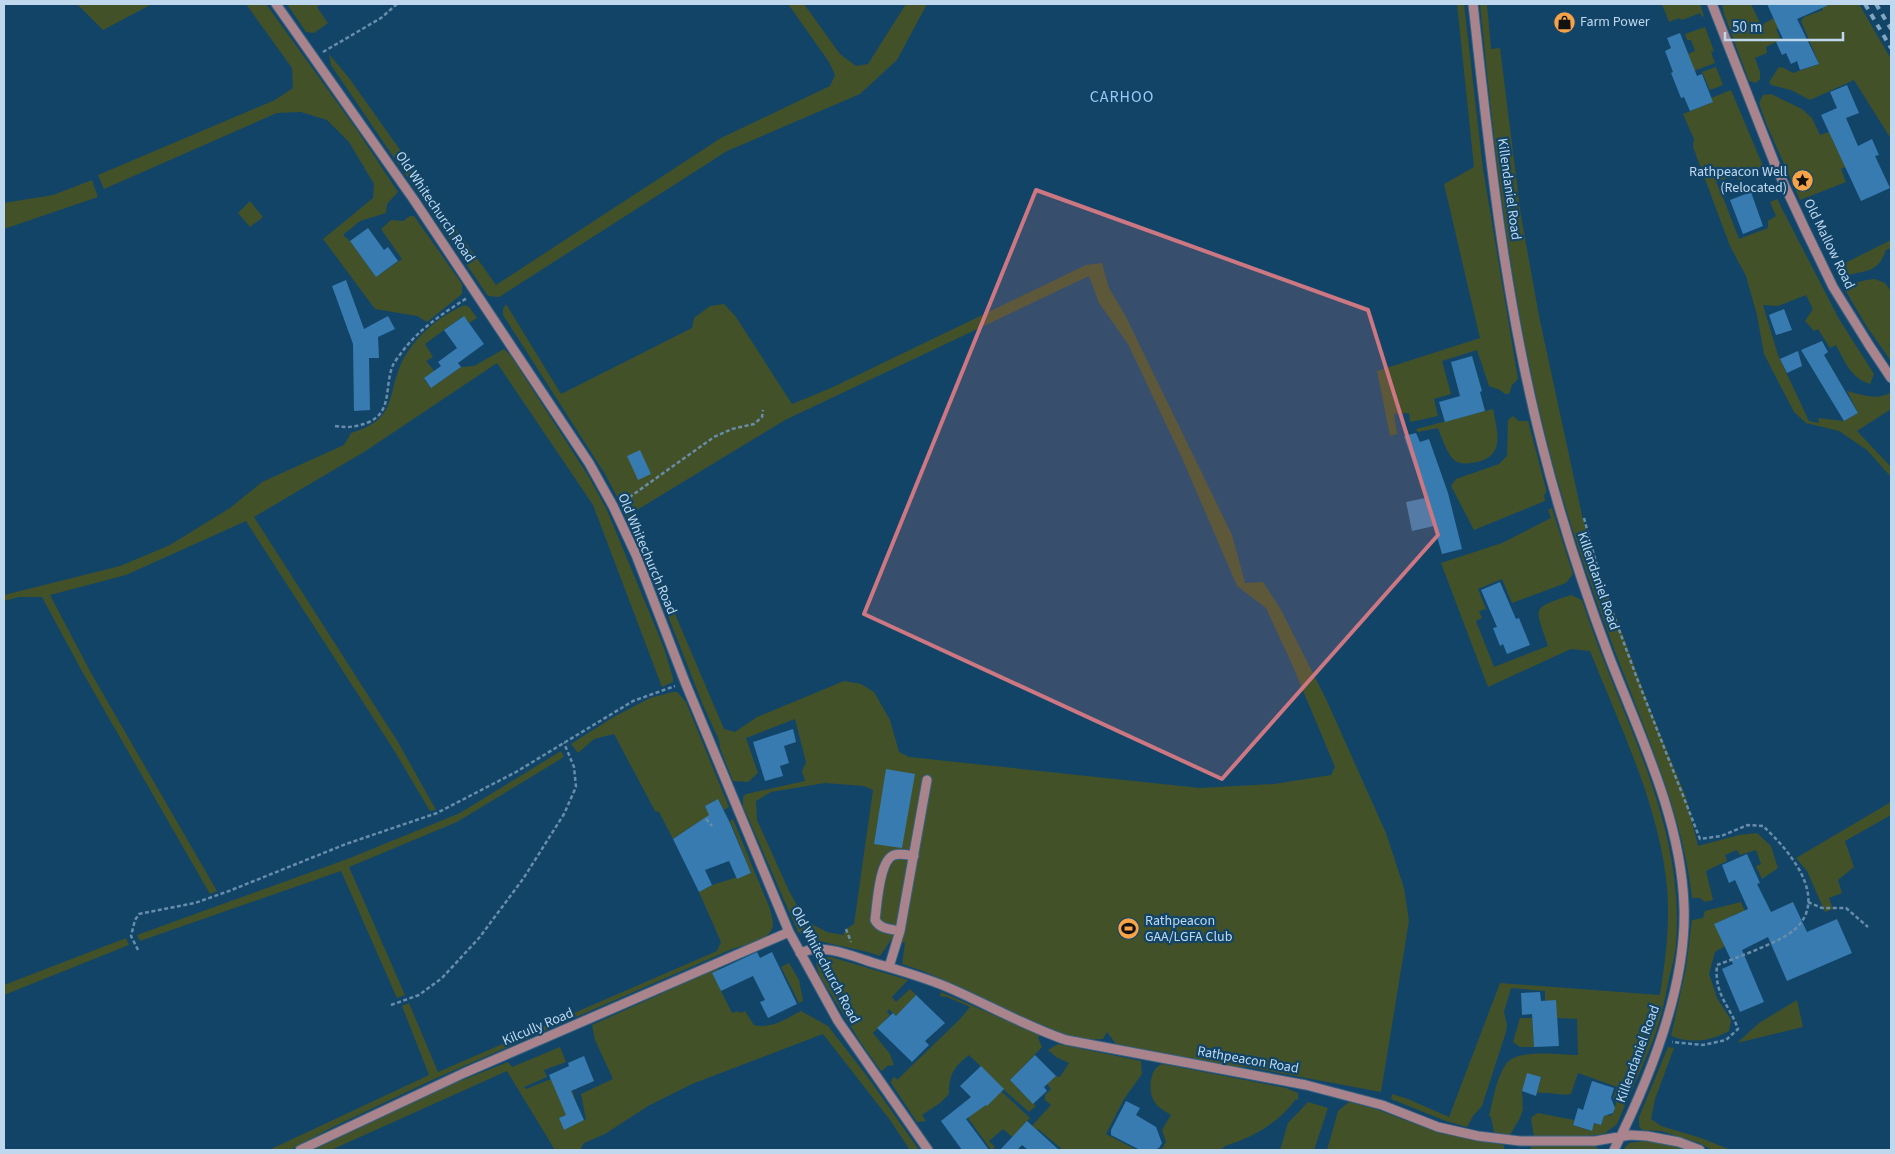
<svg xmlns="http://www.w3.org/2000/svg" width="1895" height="1154" font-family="'Source Sans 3',sans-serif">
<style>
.green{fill:#435129;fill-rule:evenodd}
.building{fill:#377bb0}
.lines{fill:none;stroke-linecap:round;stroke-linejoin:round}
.minor-casing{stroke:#356283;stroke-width:11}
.path{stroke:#688daa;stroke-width:2.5;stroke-dasharray:4 2.5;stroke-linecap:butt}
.minor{stroke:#aa848c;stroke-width:9}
.rail{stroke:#83a5bf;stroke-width:4;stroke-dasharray:6 6;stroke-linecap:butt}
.marked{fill:#cc7781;fill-opacity:0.2;stroke:#cc7781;stroke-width:4;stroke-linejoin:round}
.labels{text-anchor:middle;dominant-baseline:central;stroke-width:4.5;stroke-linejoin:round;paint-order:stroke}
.poi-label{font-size:14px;fill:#bfd8ed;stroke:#124468;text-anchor:start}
.street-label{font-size:14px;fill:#bfd8ed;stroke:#124468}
.quarter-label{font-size:16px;letter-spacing:1px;fill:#98cbf6;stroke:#124468}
</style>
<rect width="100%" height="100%" fill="#124468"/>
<!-- green -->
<path class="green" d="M 77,4 L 152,4 L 103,30 Z
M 246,4 L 266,4 L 357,130 L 398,192 L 387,204 L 386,213 L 360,221 L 343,235 L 350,241 L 376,277 L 402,259 L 381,229 L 391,220 L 403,221 L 410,216 L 414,216 L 462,284 L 462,294 L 427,322 L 417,316 L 375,309 L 323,239 L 373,198 L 374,184 L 349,142 L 327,120 L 301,112 L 277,113 L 104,189 L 98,175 L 275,100 L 293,88 L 292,68 Z
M 287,4 L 321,4 L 317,7 L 328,23 L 314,33 L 306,32 Z
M 788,4 L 804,4 L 840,54 L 856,66 L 868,64 L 906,4 L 927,4 L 897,60 L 860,94 L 727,151 L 499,297 L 488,296 L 331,65 L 329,54 L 349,78 L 496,285 L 721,138 L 830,86 L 835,75 L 829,62 Z
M 1457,4 L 1464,4 L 1483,169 L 1518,379 L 1512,385 L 1509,394 L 1505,394 L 1500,390 L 1489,386 L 1477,350 L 1442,361 L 1451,394 L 1434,399 L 1438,416 L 1410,422 L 1409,413 L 1394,414 L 1397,434 L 1390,436 L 1377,371 L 1480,338 L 1444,184 L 1474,167 Z
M 1480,4 L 1487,4 L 1491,49 L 1500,48 L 1521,216 L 1539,316 L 1583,520 L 1602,579 L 1651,711 L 1686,797 L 1698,846 L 1739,835 L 1757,833 L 1771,846 L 1778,868 L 1762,879 L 1756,866 L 1761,864 L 1756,850 L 1740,855 L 1737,850 L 1725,855 L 1727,861 L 1706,871 L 1713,900 L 1705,902 L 1700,898 L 1692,898 C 1684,825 1656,758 1630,690 C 1604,624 1580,557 1560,489 C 1514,331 1496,166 1480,4 Z
M 1662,4 L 1700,4 L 1704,16 L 1702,17 L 1700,13 L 1682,20 L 1679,18 L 1669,22 Z
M 1722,4 L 1751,4 L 1761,25 L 1774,18 L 1779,28 L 1776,29 L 1781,40 L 1766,47 L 1767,53 L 1755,58 L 1760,72 L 1760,79 L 1756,83 L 1749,81 L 1724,14 Z
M 1820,4 L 1859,4 L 1891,59 L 1891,139 L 1854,80 L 1810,100 L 1791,90 L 1771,85 L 1769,82 L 1779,67 L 1784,68 L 1793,73 L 1819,64 L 1801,21 L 1804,17 L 1823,10 Z
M 1705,27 L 1714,51 L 1711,52 L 1715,63 L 1691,72 L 1688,54 L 1695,51 L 1691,40 L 1687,40 L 1685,34 Z
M 1716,67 L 1723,85 L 1710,90 L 1702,72 Z
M 1731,90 L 1763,166 L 1739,180 L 1736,175 L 1716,182 L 1724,200 L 1739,239 L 1768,228 L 1768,221 L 1776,216 L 1770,202 L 1777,199 L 1839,319 L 1874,374 L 1870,384 C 1851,378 1845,362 1836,345 L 1830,348 L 1818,329 L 1814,331 L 1805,321 L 1813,309 L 1806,295 L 1778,306 L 1763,305 L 1778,355 L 1809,421 L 1819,423 L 1818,418 L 1844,421 L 1858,413 L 1847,391 C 1859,394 1878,401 1889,393 L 1891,395 L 1891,409 L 1857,431 L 1891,467 L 1891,477 L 1867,450 L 1839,431 L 1806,423 L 1794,412 L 1764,354 L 1757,315 L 1746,276 L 1730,246 L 1693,147 L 1694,139 L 1683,114 L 1713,102 L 1711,98 Z
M 1771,94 L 1802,109 L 1812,118 L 1820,135 L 1829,132 L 1837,150 L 1845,147 L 1852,164 L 1841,169 L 1846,182 L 1800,200 L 1766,123 L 1759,103 L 1763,95 Z
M 92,180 L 98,197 L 4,229 L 4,203 L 53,195 Z
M 250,201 L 263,217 L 250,227 L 238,213 Z
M 1891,240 L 1891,248 L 1886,250 C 1878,272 1869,270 1848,275 L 1843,264 Z
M 1102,263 L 1109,288 L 1125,315 L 1232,535 L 1245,583 L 1263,582 L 1280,608 L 1326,699 L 1386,833 L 1404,888 L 1409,921 L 1381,1092 L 1248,1067 L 1230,1067 L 1116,1044 L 1107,1032 L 1103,1039 L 1080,1040 L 1035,1023 L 969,991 L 923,971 L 902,964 L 905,943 L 891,940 L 880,956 C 853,946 823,946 798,932 L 743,806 L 743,797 L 746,794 L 805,781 L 802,771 L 806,762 L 795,719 L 746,738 L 758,773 L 748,782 L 733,781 L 720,748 L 719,740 L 703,705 L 652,575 L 623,508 L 605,474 L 503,315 L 503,309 L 506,304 L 561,394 L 692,328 L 694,318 L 710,306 L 724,304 L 736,317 L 792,404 L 831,388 L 1086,265 ZM 1089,276 L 1099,303 L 1128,344 L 1182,458 L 1237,586 L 1266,608 L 1291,662 L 1335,767 L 1331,775 L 1274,784 L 1200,788 L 909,757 L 899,752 L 890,720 L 874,692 L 861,684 L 844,681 L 757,717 L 735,732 L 724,729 L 632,513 L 785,420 ZM 825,783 L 864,786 L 873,790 L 854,924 L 846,929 L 843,935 L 827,932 L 806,921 L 789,891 L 757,820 L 756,801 L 771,792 Z
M 1875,279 L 1885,283 L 1891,291 L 1891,343 L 1889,344 L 1891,348 L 1891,361 L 1867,327 L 1844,288 C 1854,282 1864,280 1875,279 Z
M 465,305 L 469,307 L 477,318 L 469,323 L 463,316 L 425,344 L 433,357 L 426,361 L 434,371 L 424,379 L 431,388 L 461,367 L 474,366 L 504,349 L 511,356 L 589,477 L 607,510 L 664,648 L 673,678 L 673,682 L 662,687 L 593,505 L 497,363 L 364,452 L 254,517 L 398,742 L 436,810 L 430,811 L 392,747 L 246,521 L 126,575 L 50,595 L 91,673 L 217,891 L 210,894 L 83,673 L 42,597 L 19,597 L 4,601 L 4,595 L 120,566 L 170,545 L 230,508 L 262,482 L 344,445 L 351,433 C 397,419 386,399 401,364 C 412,339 440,315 465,305 Z
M 1493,409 C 1498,435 1506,458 1471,463 C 1465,464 1458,464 1453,459 C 1446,451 1442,438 1438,428 L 1418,432 L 1416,429 Z
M 1513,416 L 1519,421 L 1528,421 L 1546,489 L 1546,493 L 1544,495 L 1545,501 L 1474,530 L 1451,486 L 1456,479 L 1499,464 L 1507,456 L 1508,420 Z
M 1552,508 L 1573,574 L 1566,583 L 1512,603 L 1502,579 L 1478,589 L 1486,609 L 1479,611 L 1482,618 L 1476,621 L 1494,667 L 1548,646 C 1535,606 1530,609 1571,595 L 1582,600 C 1618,713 1686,822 1676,944 C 1675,956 1672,967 1669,978 C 1666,995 1662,1013 1657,1029 C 1646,1061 1630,1093 1617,1124 L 1604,1134 L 1586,1136 L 1534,1137 L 1531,1119 L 1533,1116 L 1538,1113 L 1574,1120 L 1573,1125 L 1591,1131 L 1594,1123 L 1601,1125 L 1605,1114 L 1609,1116 L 1613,1114 L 1616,1102 L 1613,1098 L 1617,1087 L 1578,1073 L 1571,1094 C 1560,1096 1549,1092 1537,1093 L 1541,1077 L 1527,1074 L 1522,1091 L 1523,1109 L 1520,1118 L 1510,1135 L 1494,1132 L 1491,1117 L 1489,1116 C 1493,1100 1496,1078 1506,1064 C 1517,1048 1560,1055 1578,1055 L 1577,1019 L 1557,1018 L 1545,1001 L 1545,991 L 1511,988 L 1504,1012 L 1507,1025 L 1506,1032 L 1482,1106 L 1473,1116 L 1467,1127 L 1446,1121 L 1391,1099 L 1392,1094 L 1408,1099 L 1449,1117 L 1500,983 L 1660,995 C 1666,956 1671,917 1666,878 C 1656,798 1619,724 1590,651 L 1571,649 L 1488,687 L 1441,563 L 1502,543 L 1551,518 L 1548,510 Z
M 673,692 L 677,692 L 686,702 L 729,807 L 724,810 L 718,799 L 705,806 L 711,817 L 700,821 L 673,839 L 659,812 L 655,811 L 614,734 L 594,739 L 578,753 L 571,744 L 612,718 L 650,698 Z
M 561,751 L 564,757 L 457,822 L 349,867 L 405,995 L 397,998 L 341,871 L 140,941 L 137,935 L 350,858 L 460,813 Z
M 1891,802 L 1891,815 L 1845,841 L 1854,867 L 1838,880 L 1842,893 L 1829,898 L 1833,909 L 1825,912 L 1807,871 L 1796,858 Z
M 733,819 L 770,909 C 771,914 773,920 773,925 C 771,941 744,945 732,949 L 432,1080 L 331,1128 L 290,1150 L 269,1150 L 429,1075 L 402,1006 L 409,1003 L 438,1072 L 717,951 L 721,942 L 699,892 L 712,885 L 751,873 L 730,821 Z
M 1741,902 L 1746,914 L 1744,925 L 1738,913 L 1715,924 L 1725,946 L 1715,952 L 1709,974 L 1717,998 L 1731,1020 L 1729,1031 C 1711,1041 1691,1044 1671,1036 L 1686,968 L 1692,920 L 1703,918 L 1705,911 Z
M 126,938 L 129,945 L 4,995 L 4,985 Z
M 824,957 L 831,957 L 908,980 L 892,997 L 896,1002 L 910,989 L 916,995 L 902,1010 L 913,1032 L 889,1009 L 887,1012 L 890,1015 L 873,1033 L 890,1054 L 894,1065 L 887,1066 L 883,1070 L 881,1071 L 861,1043 L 819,975 L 816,963 Z
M 789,963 L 799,980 L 803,1001 L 799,1003 L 781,967 Z
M 718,968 L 719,970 L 712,973 L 732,1013 L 738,1011 L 740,1013 L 745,1011 L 754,1025 C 772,1029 785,1019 801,1011 L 828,1026 L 867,1076 L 919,1150 L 910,1150 L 890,1120 L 823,1034 L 692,1084 L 648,1106 L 605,1134 L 584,1143 L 580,1150 L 555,1150 L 507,1071 L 331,1150 L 313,1150 L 450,1085 L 508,1062 L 512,1067 L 560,1047 L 566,1062 L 544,1070 L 547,1077 L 524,1087 L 526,1089 L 551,1079 L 572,1090 L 575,1099 L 571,1113 L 559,1118 L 564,1130 L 586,1119 L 581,1094 L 613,1079 L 595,1040 L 592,1025 Z
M 941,992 L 1040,1035 L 1038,1038 L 1042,1047 L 1020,1070 L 1017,1088 L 1036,1106 L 1029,1112 L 1003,1089 L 1001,1091 L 1030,1118 L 1023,1125 L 1028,1130 L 1051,1105 L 1045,1100 L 1045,1095 L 1051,1089 L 1047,1084 L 1056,1076 L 1060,1077 L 1069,1063 L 1056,1057 L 1048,1050 L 1058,1044 L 1141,1061 L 1142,1074 L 1124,1099 L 1106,1134 L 1137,1150 L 1063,1150 L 1038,1129 L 1023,1146 L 1003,1129 L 989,1141 L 995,1147 L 991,1150 L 968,1118 L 970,1116 L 967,1112 L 996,1081 L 969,1055 C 954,1067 949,1074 949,1094 L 940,1103 L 922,1115 L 926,1121 L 917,1122 L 891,1083 L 892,1079 L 895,1077 L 897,1080 L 960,1019 L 970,1007 L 947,997 L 940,996 Z
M 1797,1000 L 1803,1027 L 1737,1043 L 1759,1023 Z
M 1520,1018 L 1532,1018 L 1534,1047 L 1520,1047 L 1513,1042 Z
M 1668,1047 L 1674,1048 L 1655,1099 L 1651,1119 L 1661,1126 L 1701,1138 L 1731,1150 L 1712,1150 L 1699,1143 L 1661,1131 L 1642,1130 L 1639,1126 L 1639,1117 Z
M 1163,1064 L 1286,1088 L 1298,1093 L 1298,1100 L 1296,1099 C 1277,1124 1254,1137 1225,1146 L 1221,1150 L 1161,1150 L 1166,1142 L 1162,1130 L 1171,1115 C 1165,1111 1156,1107 1153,1099 C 1148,1088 1150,1067 1163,1064 Z
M 1308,1102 L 1328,1108 L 1314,1150 L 1280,1150 L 1288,1123 Z
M 1349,1102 L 1373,1108 L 1440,1133 L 1504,1145 L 1504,1150 L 1327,1150 L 1338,1111 Z
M 1651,1140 L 1670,1144 L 1689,1150 L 1623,1150 L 1629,1143 Z
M 1531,1146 L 1594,1146 L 1600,1150 L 1531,1150 Z"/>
<!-- building -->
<path class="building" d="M 1767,4 L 1831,4 L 1797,19 L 1819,64 L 1800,70 L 1797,61 L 1791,64 L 1786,53 L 1782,55 L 1776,42 L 1783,39 Z
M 1680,33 L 1697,76 L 1702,74 L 1713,102 L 1690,111 L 1684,97 L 1681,98 L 1671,73 L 1673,72 L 1665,51 L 1671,48 L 1667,38 Z
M 1847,85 L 1859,113 L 1846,118 L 1858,146 L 1872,139 L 1879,155 L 1875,156 L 1890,188 L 1861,201 L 1821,115 L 1837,108 L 1830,92 Z
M 1751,192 L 1763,226 L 1743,234 L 1730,200 Z
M 368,228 L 384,250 L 388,247 L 398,261 L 376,277 L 350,241 Z
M 346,280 L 364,329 L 388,316 L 395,329 L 378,337 L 379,358 L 369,358 L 370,410 L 354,411 L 353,344 L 332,286 Z
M 1784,309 L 1792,330 L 1776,335 L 1769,315 Z
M 464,316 L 484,344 L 458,363 L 461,367 L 431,388 L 424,378 L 441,366 L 438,362 L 457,348 L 444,330 Z
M 1822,341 L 1828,352 L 1824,355 L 1858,413 L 1844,421 L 1801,350 Z
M 1798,351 L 1802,366 L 1787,373 L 1780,359 Z
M 1472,356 L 1482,391 L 1480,392 L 1485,411 L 1445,422 L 1439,402 L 1460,396 L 1451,362 Z
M 1416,433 L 1420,442 L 1429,439 L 1448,493 L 1462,549 L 1442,554 L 1434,526 L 1412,531 L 1406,502 L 1425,498 L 1404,436 Z
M 640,450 L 651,474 L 638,480 L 627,456 Z
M 1500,582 L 1516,619 L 1519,618 L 1530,645 L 1507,654 L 1503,644 L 1500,646 L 1493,628 L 1497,627 L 1481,590 Z
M 793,729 L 796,742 L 784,746 L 789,763 L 780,766 L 783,776 L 765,781 L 753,742 Z
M 886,769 L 915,774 L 902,848 L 874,844 Z
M 718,799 L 730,823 L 751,873 L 737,879 L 729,861 L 705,870 L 712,885 L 699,892 L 673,839 L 709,815 L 705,806 Z
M 1747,854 L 1760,883 L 1757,884 L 1771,912 L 1793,902 L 1807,932 L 1837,919 L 1852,953 L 1787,981 L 1768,937 L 1742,950 L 1764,1002 L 1740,1012 L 1722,969 L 1733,964 L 1714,924 L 1748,909 L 1735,880 L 1729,883 L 1722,865 Z
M 757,952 L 760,958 L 772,952 L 797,1004 L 768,1018 L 760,1002 L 765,1000 L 753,976 L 721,991 L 712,973 Z
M 1540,992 L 1541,1001 L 1556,1000 L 1559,1046 L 1534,1047 L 1532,1014 L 1522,1015 L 1521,993 Z
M 916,995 L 945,1023 L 925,1041 L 929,1045 L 912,1062 L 877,1028 L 893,1013 L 896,1016 Z
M 1035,1055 L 1056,1076 L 1044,1087 L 1047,1091 L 1033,1104 L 1010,1080 Z
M 584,1056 L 594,1081 L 571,1091 L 584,1120 L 564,1130 L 559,1118 L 566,1115 L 549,1075 L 569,1066 L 568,1063 Z
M 981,1066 L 1004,1089 L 987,1106 L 986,1105 L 966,1119 L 989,1150 L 962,1150 L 941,1121 L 971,1097 L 960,1086 Z
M 1527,1073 L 1541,1077 L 1536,1096 L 1522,1091 Z
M 1592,1081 L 1614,1088 L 1611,1098 L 1615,1108 L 1613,1113 L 1604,1116 L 1601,1125 L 1594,1123 L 1592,1131 L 1573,1125 L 1578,1108 L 1583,1110 Z
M 1126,1101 L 1140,1108 L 1136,1115 L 1156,1127 L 1162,1143 L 1159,1148 L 1154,1150 L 1140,1150 L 1111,1135 L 1111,1130 Z
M 1027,1121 L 1059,1150 L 1028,1150 L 1022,1145 L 1017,1150 L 1000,1150 Z"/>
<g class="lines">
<defs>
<path id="minor" d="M 276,4 L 414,200 L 589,463 L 613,506 L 636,555 L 685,682 L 789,932 L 838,1021 L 928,1150
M 1473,4 C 1489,152 1505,301 1542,445 C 1560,516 1583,587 1609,656 C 1640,736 1681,818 1684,906 C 1687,985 1649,1080 1614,1150
M 1712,4 L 1776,167 L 1804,227 L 1833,287 L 1869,345 L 1891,378
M 900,931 C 890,929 880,929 875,920 C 877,905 879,860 894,855 C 900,853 908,855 914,856
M 800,953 C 821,943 850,955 871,962 C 898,970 928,978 954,990 C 992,1007 1028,1027 1066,1040 L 1306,1085 L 1382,1105 L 1438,1127 L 1478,1136 L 1520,1141 L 1595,1141 L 1630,1135 L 1647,1136 L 1679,1142 L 1700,1150
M 889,967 L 900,931 L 927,780
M 300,1150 L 464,1073 L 789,932"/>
</defs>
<!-- minor casing -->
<use href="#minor" class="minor-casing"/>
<!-- path -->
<path class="path" d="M 323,52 L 381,18 L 397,4
M 335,426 C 347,428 357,427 369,422 C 393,411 384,386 393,365 C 395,361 399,356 402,352 C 419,329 442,314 467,298
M 624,501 L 714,437 L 732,429 L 754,424 L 762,417 L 763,410
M 1584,518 L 1601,581 L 1638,681 L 1700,839 L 1721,836 L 1748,825 L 1763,826 C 1788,849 1831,898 1794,930 C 1780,942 1736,958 1717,965 C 1714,995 1729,1004 1738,1029 L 1726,1040 L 1703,1045 L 1672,1042
M 706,819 L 712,826
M 1808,902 L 1822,908 L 1846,908 L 1868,927
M 846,929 L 851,942
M 138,950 L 131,936 L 135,920 L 139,914 L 195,903 L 229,891 L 346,844 L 437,813 L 516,772 L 633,701 L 675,686
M 391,1005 L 419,995 L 442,978 L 479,938 L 523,879 L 564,814 L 576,787 L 574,767 L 564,743"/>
<!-- minor -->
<use href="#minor" class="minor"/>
<!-- rail -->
<path class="rail" d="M 1865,4 L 1891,48
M 1876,4 L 1891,29"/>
</g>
<!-- marked area -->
<path class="marked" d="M 1036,190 L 1368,310 L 1438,535 L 1222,779 L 864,614 Z"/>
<!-- icons -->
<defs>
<symbol id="shop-disc" viewBox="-11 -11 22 22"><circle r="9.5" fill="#f6a247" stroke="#124468"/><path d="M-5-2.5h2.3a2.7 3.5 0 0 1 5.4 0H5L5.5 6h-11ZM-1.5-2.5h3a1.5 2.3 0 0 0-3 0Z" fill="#111"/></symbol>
<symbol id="sight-disc" viewBox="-11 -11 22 22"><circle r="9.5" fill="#f6a247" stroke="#124468"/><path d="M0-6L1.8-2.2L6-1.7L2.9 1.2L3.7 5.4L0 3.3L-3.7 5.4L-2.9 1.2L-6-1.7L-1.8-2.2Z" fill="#111"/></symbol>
<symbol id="stadium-disc" viewBox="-11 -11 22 22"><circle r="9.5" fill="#f6a247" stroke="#124468"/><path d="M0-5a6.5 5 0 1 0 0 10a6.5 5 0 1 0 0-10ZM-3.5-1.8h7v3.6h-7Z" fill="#111"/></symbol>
</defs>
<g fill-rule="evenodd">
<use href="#shop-disc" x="1552" y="10" width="25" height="25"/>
<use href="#sight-disc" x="1790" y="168" width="25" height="25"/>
<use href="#stadium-disc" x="1116" y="916" width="25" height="25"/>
</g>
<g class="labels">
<!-- poi labels -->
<g class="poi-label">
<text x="1580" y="22">Farm Power</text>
<text x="1787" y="172" text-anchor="end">Rathpeacon Well<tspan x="1787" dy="16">(Relocated)</tspan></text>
<text x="1145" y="921">Rathpeacon<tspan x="1145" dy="16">GAA/LGFA Club</tspan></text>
</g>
<!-- street labels -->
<g class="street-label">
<text transform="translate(1509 189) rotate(82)">Killendaniel Road</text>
<text transform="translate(435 207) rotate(56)">Old Whitechurch Road</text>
<text transform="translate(1829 244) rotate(64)">Old Mallow Road</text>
<text transform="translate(647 554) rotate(67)">Old Whitechurch Road</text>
<text transform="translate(1598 581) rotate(71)">Killendaniel Road</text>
<text transform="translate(825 965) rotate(62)">Old Whitechurch Road</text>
<text transform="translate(538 1027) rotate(-23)">Kilcully Road</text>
<text transform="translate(1638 1054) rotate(-70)">Killendaniel Road</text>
<text transform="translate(1248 1060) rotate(10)">Rathpeacon Road</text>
</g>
<!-- quarter labels -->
<g class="quarter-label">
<text x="1122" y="97">CARHOO</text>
</g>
</g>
<!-- border -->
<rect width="1895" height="1154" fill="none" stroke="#bfd8ed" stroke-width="10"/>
<!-- scale -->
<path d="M1725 32v8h118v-8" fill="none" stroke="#bfd8ed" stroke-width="2.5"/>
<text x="1732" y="32" font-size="15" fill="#bfd8ed" stroke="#124468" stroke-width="4" paint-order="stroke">50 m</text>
</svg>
